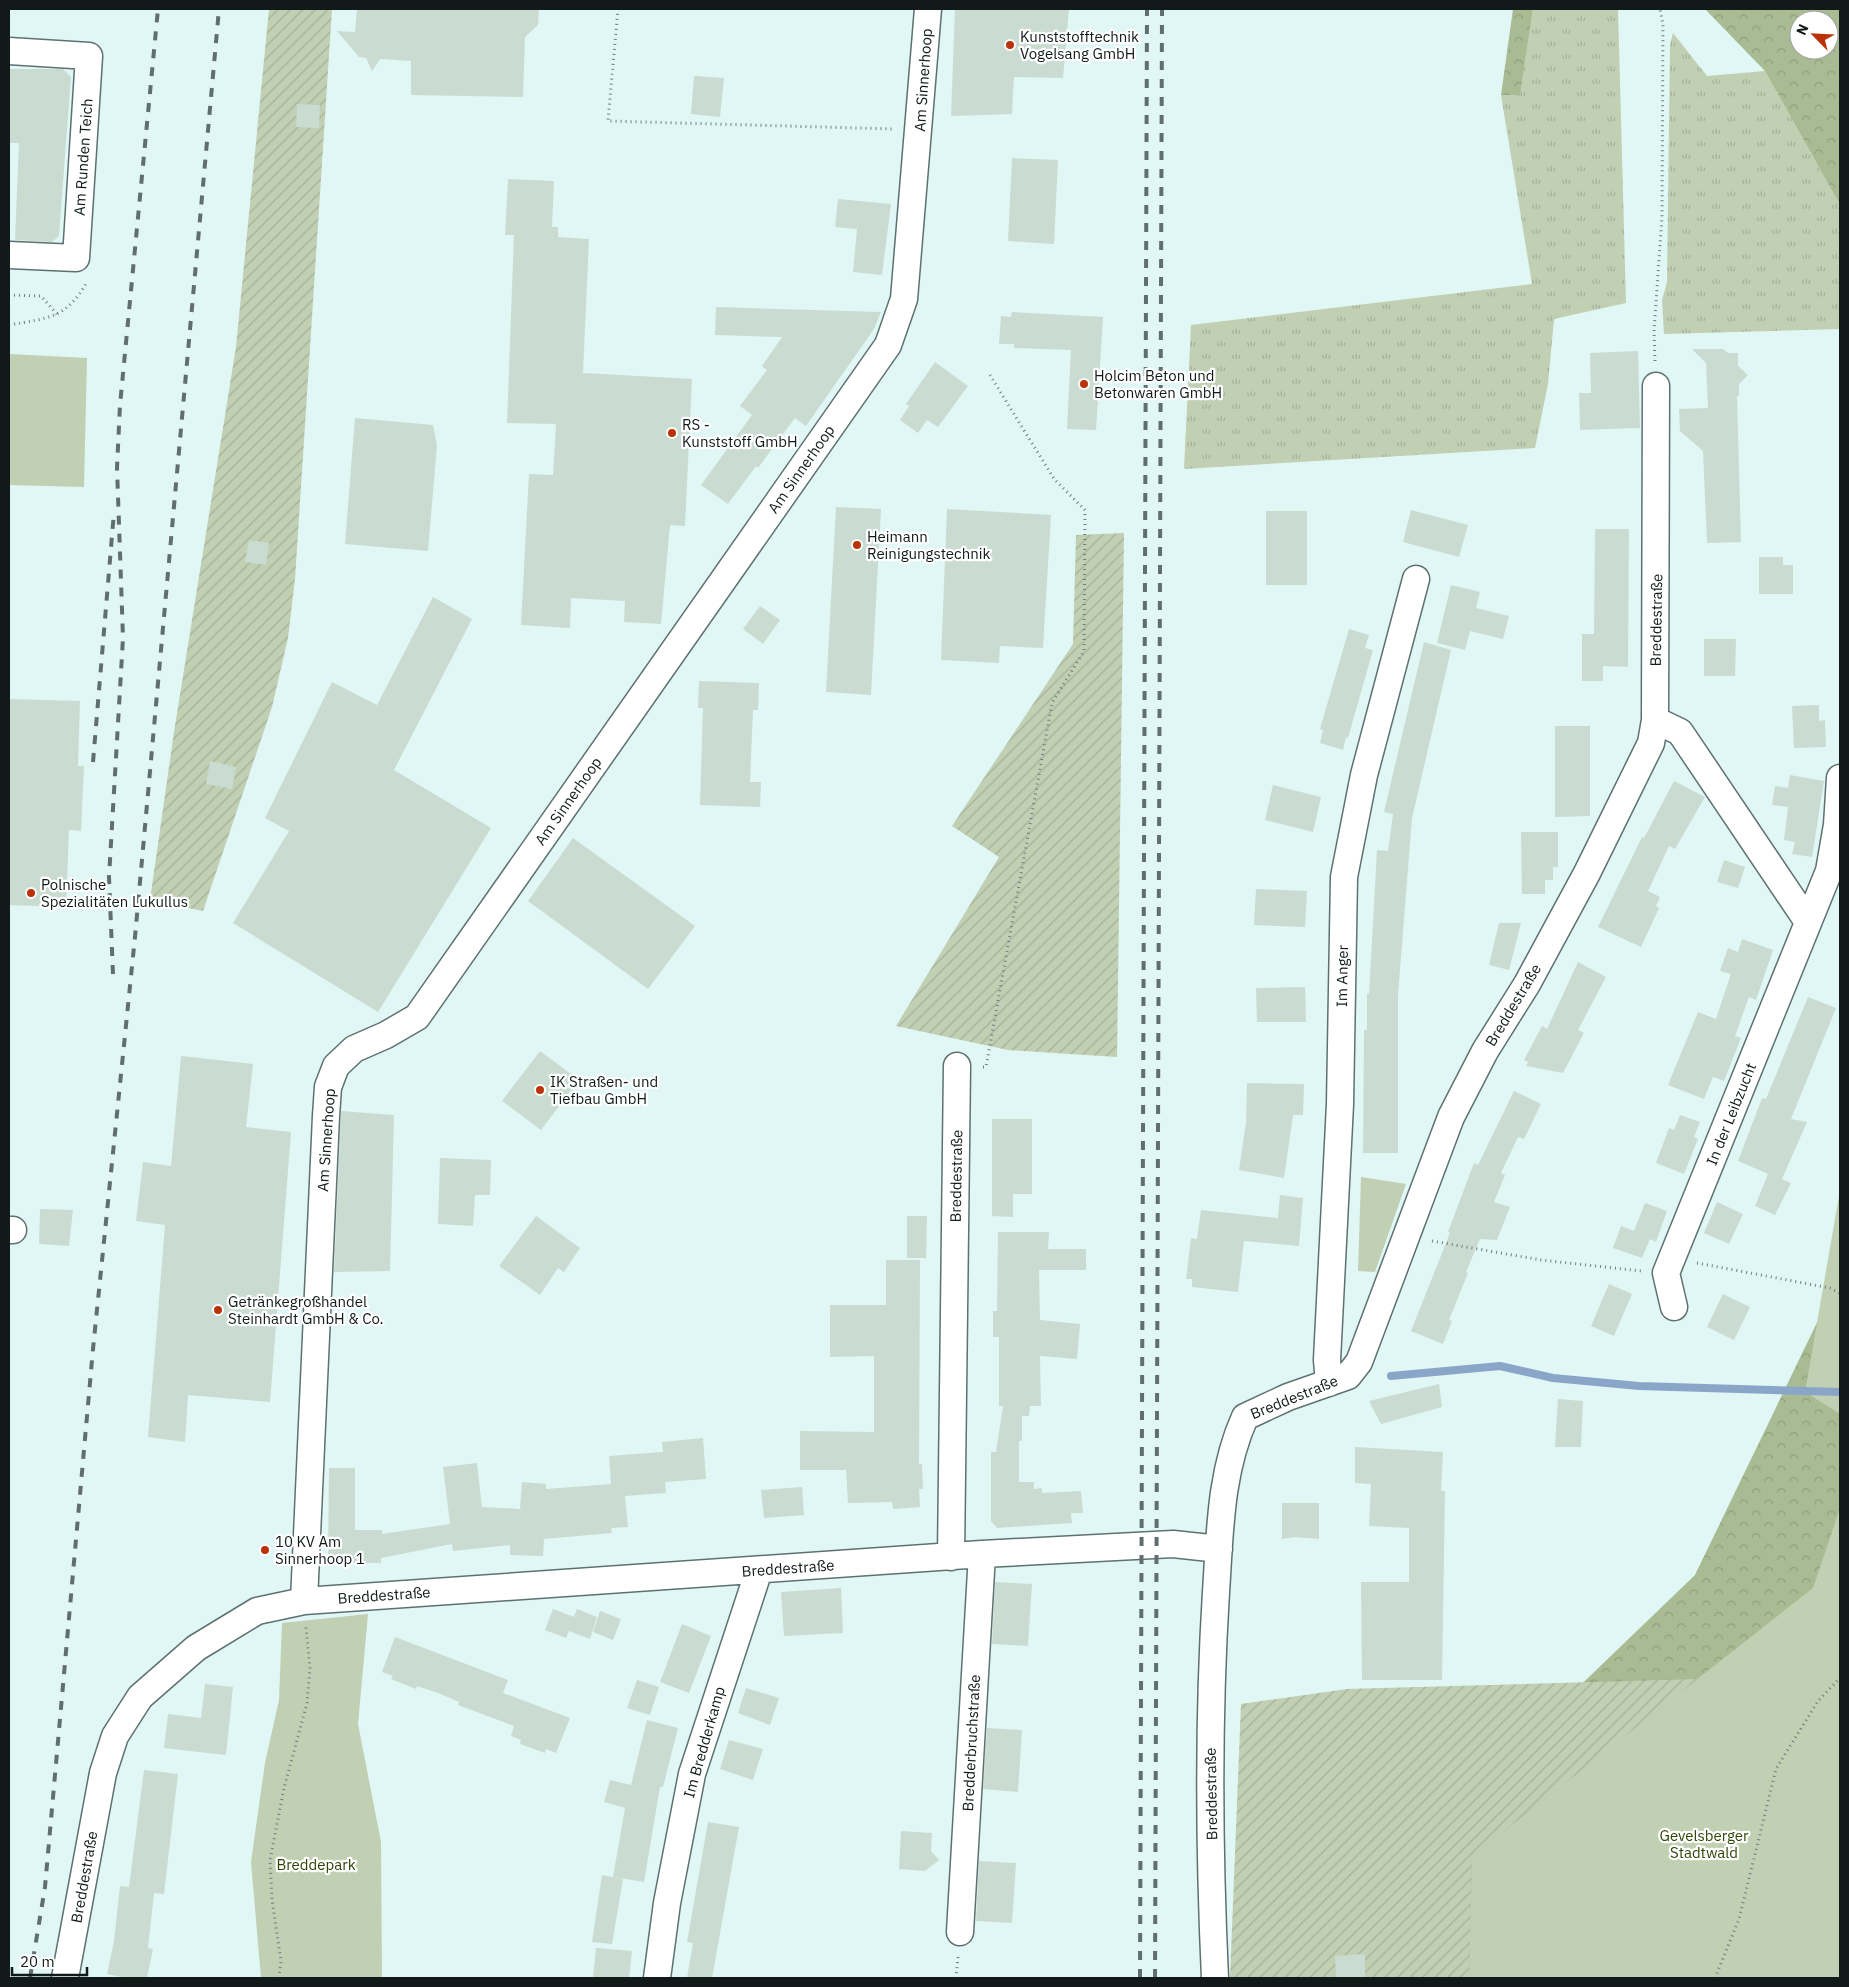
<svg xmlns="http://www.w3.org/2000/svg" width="1849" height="1987" font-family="'IBM Plex Sans',sans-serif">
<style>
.grass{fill:url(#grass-tufts)}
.forest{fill:url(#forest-crowns);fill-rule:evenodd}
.park{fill:#c1cfb3}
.garden{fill:url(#garden-furrows)}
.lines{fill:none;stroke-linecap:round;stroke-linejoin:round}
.stream{stroke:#89a6c9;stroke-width:8}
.building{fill:#cadcd1}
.street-casing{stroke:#5d7270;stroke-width:29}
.path{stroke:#6f7e7e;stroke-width:3;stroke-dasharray:1 4;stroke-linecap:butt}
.street{stroke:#fff;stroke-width:26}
.rail{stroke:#616e6e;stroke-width:4;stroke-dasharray:9 9;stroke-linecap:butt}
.poi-dot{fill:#bb3208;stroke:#fff;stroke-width:2}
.labels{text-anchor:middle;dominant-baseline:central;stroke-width:4.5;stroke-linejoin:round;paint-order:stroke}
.poi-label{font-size:15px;fill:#111919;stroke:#fff;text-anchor:start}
.street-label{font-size:15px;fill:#111919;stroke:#fff}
.park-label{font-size:15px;fill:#2d4504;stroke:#fff}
</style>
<defs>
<pattern id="grass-tufts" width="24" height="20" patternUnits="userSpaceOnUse" patternTransform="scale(1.25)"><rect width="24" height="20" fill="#c1cfb3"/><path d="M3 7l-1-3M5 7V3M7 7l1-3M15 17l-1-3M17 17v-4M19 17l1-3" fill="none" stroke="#a5b199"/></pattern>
<pattern id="forest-crowns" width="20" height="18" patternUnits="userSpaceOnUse" patternTransform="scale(1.25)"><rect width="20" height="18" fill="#a8bb92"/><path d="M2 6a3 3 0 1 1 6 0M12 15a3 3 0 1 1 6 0" fill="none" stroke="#90a07d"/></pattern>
<pattern id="garden-furrows" width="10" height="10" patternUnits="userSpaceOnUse" patternTransform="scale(1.25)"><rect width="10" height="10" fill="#c1cfb3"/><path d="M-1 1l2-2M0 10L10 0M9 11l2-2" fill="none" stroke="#a5b199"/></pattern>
</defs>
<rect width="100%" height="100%" fill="#e0f7f6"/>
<!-- grass -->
<path class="grass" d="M 1533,9 L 1618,9 L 1626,303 L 1554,319 L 1548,384 L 1535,448 L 1184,469 L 1191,325 L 1532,284 L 1501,95 L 1520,94 Z
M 1673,33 L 1707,76 L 1765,71 L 1840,205 L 1840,329 L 1664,334 L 1662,300 L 1667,282 L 1670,45 Z"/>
<!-- forest -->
<path class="forest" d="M 1513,9 L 1533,9 L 1520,95 L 1501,95 Z
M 1705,9 L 1840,9 L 1840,205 L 1765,71 ZM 1799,20 L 1829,20 L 1829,50 L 1799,50 Z
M 1840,1275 L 1840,1978 L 1452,1978 L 1458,1803 L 1695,1575 Z"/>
<!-- park -->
<path class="park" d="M 9,354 L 87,358 L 84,487 L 9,485 Z
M 1361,1177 L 1406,1184 L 1375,1272 L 1358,1271 Z
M 1840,1190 L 1840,1414 L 1805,1392 Z
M 1840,1508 L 1840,1978 L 1469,1978 L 1472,1856 L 1813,1588 Z
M 368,1614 L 358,1724 L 381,1842 L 382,1978 L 261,1978 L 251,1862 L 265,1763 L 279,1700 L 282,1623 Z"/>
<!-- garden -->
<path class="garden" d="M 269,9 L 332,9 L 295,579 L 288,638 L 272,707 L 203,911 L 150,900 L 174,732 L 236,347 Z
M 1124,533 L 1117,1057 L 1008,1050 L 896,1026 L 999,857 L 952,826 L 1073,644 L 1076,535 Z
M 1698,1679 L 1472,1856 L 1469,1978 L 1230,1978 L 1241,1704 L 1347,1689 Z"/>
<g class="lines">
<!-- stream -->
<path class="stream" d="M 1391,1376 L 1500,1366 L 1553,1378 L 1639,1386 L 1840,1392"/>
</g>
<!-- building -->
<path class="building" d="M 357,9 L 539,9 L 538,25 L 525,37 L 523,97 L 411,95 L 411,61 L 380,59 L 372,71 L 366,58 L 359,57 L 337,31 L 355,32 Z
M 955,9 L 1069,9 L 1063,78 L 1014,77 L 1012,114 L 951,116 Z
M 9,69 L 63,69 L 71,77 L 59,236 L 52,242 L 15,240 L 19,143 L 9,143 Z
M 694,76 L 724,78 L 720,117 L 691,114 Z
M 297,104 L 320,105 L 319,128 L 296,127 Z
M 1012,158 L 1058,160 L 1054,244 L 1008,241 Z
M 508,179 L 554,181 L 552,227 L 558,227 L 558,237 L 589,239 L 583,373 L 692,379 L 685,526 L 670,525 L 661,624 L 624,622 L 625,601 L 571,598 L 570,628 L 521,625 L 529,474 L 553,475 L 556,424 L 507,423 L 514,235 L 505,235 Z
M 838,199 L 891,204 L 882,275 L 853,272 L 857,229 L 835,227 Z
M 716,307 L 881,312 L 874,329 L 806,426 L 795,418 L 758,468 L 756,466 L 728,504 L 701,485 L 752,415 L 740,406 L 767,370 L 762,366 L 782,337 L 715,335 Z
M 1012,312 L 1103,317 L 1096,430 L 1067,429 L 1071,350 L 1014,348 L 1014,344 L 999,344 L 1001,316 L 1011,317 Z
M 1692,349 L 1723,349 L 1728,353 L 1738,353 L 1738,366 L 1748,375 L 1739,384 L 1739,396 L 1737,396 L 1741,542 L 1707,543 L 1703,451 L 1680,431 L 1679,409 L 1708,408 L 1706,363 Z
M 1638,351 L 1640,428 L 1580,430 L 1579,393 L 1591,393 L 1590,353 Z
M 935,362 L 968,386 L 938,427 L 927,420 L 918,433 L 900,420 L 909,406 L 906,404 Z
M 355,418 L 433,425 L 437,445 L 428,551 L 345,544 Z
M 836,507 L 881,509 L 871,695 L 826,692 Z
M 947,509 L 1051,515 L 1043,648 L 1000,646 L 999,663 L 941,660 Z
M 1411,510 L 1468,525 L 1459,557 L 1403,542 Z
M 1266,511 L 1307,511 L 1307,585 L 1266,585 Z
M 1595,529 L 1629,529 L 1628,667 L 1603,666 L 1603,681 L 1582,681 L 1582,634 L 1594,634 Z
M 249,540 L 269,543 L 266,565 L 245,562 Z
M 1759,557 L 1783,557 L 1783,565 L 1793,565 L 1793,594 L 1759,594 Z
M 1451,585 L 1480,592 L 1476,608 L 1509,616 L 1503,639 L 1470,631 L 1465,650 L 1437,643 Z
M 433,597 L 472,619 L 394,770 L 491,828 L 378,1012 L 233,923 L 289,831 L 265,818 L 332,682 L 377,705 Z
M 760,606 L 780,620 L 763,644 L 743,629 Z
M 1349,629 L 1369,635 L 1365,648 L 1373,650 L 1348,738 L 1346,737 L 1343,750 L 1320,743 L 1323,730 L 1320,729 Z
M 1704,639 L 1736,639 L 1735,676 L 1704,676 Z
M 1424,642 L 1451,650 L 1412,818 L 1398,995 L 1398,1153 L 1363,1153 L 1364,1030 L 1367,1030 L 1367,994 L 1369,994 L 1377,850 L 1388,851 L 1393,814 L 1384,812 Z
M 699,681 L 759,683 L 758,710 L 753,710 L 750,782 L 761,782 L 760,807 L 700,805 L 703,708 L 698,708 Z
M 9,699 L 80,701 L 78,766 L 84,766 L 81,831 L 69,830 L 66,907 L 9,905 Z
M 1819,705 L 1819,721 L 1825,720 L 1826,747 L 1794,748 L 1792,706 Z
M 1555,726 L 1590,726 L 1590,816 L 1555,817 Z
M 210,761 L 236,767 L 232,789 L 206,784 Z
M 1790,775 L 1824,781 L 1812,857 L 1792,854 L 1795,842 L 1784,840 L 1788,807 L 1772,805 L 1775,786 L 1788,788 Z
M 1674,781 L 1705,797 L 1675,849 L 1669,846 L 1648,891 L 1660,897 L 1656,906 L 1659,908 L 1641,947 L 1598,927 L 1642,837 L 1644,838 Z
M 1273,785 L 1321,797 L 1313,832 L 1265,820 Z
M 1521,832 L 1558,832 L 1558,867 L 1553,867 L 1553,880 L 1545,880 L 1545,894 L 1522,894 Z
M 573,838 L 695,926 L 648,989 L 528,901 Z
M 1724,860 L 1745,867 L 1738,888 L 1717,882 Z
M 1256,889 L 1307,891 L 1305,927 L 1254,925 Z
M 1499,923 L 1521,923 L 1509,970 L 1489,965 Z
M 1742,939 L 1773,950 L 1756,1000 L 1749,997 L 1735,1036 L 1741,1038 L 1724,1081 L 1713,1077 L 1704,1099 L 1668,1085 L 1698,1012 L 1716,1019 L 1731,974 L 1720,971 L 1728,948 L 1738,952 Z
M 1578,962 L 1606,977 L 1578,1030 L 1584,1033 L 1563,1073 L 1526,1066 L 1528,1062 L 1524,1060 L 1542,1026 L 1547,1029 Z
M 1305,987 L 1306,1022 L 1257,1022 L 1256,988 Z
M 1808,997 L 1836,1008 L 1791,1119 L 1807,1122 L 1782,1179 L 1791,1183 L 1775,1215 L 1755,1206 L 1768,1174 L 1738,1161 L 1762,1098 L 1766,1099 Z
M 540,1051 L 579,1080 L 541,1130 L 502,1101 Z
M 181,1056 L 253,1064 L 246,1127 L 291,1132 L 270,1402 L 188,1395 L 185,1442 L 148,1437 L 165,1225 L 136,1221 L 143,1162 L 171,1166 Z
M 1247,1083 L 1304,1084 L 1303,1115 L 1293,1115 L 1284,1178 L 1239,1170 L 1246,1123 Z
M 1514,1091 L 1541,1104 L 1524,1139 L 1518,1137 L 1501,1173 L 1505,1175 L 1494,1202 L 1510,1207 L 1497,1240 L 1480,1239 L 1466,1272 L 1468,1273 L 1449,1320 L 1452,1321 L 1443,1344 L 1411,1331 L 1450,1233 L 1448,1232 L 1474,1163 L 1478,1165 Z
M 341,1111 L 394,1115 L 390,1271 L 334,1272 Z
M 1680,1115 L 1700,1122 L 1694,1137 L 1698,1139 L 1684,1174 L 1656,1163 L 1669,1128 L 1674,1130 Z
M 992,1119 L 1032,1119 L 1032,1194 L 1013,1194 L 1013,1217 L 992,1216 Z
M 440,1158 L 491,1160 L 490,1195 L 475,1195 L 473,1226 L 438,1224 Z
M 1280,1195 L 1303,1198 L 1299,1246 L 1244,1241 L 1238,1292 L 1192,1287 L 1192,1279 L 1186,1279 L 1191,1238 L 1197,1239 L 1201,1210 L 1278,1218 Z
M 1717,1202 L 1743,1214 L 1729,1244 L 1704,1233 Z
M 1645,1203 L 1667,1211 L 1656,1242 L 1650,1239 L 1642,1258 L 1613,1248 L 1621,1226 L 1634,1231 Z
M 40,1209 L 73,1210 L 69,1246 L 39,1244 Z
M 536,1216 L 580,1248 L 564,1272 L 558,1268 L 540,1295 L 499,1266 Z
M 907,1216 L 927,1216 L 926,1258 L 907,1258 Z
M 998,1232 L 1049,1232 L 1048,1249 L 1086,1249 L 1086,1270 L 1039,1270 L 1040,1320 L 1080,1324 L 1077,1359 L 1040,1356 L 1041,1406 L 1030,1406 L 1029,1416 L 1022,1416 L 1022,1441 L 1019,1441 L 1019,1482 L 1034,1482 L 1034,1489 L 1042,1488 L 1042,1493 L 1081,1491 L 1083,1513 L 1071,1513 L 1072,1523 L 997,1528 L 991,1521 L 991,1452 L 996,1452 L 1003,1406 L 999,1406 L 999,1337 L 993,1337 L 993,1311 L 997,1311 Z
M 886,1260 L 920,1260 L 919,1464 L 922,1464 L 923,1489 L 919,1489 L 920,1507 L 893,1509 L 892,1502 L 848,1503 L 846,1470 L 800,1470 L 800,1431 L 874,1432 L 874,1356 L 830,1357 L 830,1305 L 886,1305 Z
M 1609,1284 L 1632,1294 L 1614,1336 L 1591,1326 Z
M 1723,1294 L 1750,1307 L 1734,1340 L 1707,1327 Z
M 1439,1384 L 1442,1407 L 1381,1424 L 1369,1401 Z
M 1558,1399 L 1583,1401 L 1581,1447 L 1555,1447 Z
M 703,1438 L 706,1479 L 665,1482 L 666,1493 L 625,1496 L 628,1527 L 611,1528 L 612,1533 L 544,1539 L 543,1556 L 510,1555 L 510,1545 L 453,1551 L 452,1544 L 381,1558 L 381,1563 L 328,1563 L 329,1468 L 355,1468 L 355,1530 L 382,1530 L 382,1534 L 450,1524 L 443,1467 L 477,1463 L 482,1507 L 520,1509 L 522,1482 L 546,1484 L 546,1489 L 611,1484 L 609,1456 L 663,1452 L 662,1442 Z
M 1355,1447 L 1443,1452 L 1441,1491 L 1445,1491 L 1442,1680 L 1362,1680 L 1361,1582 L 1409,1582 L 1409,1528 L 1369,1526 L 1371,1484 L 1355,1483 Z
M 802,1487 L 804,1515 L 764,1518 L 761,1490 Z
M 1282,1503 L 1319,1503 L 1319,1539 L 1294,1537 L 1282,1539 Z
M 995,1582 L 1032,1584 L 1028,1646 L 992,1644 Z
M 841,1588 L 843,1633 L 784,1636 L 781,1592 Z
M 553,1609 L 574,1617 L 577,1609 L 597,1617 L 590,1639 L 569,1631 L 566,1638 L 545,1630 Z
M 600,1611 L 621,1619 L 613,1640 L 593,1632 Z
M 682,1624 L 711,1636 L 689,1693 L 660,1682 Z
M 395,1637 L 508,1680 L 503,1693 L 570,1718 L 556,1753 L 546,1749 L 545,1753 L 520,1744 L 521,1740 L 511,1736 L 514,1726 L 458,1705 L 459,1702 L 438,1693 L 417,1686 L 416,1689 L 391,1679 L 393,1676 L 382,1672 Z
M 637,1680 L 659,1687 L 650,1715 L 627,1708 Z
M 205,1684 L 233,1687 L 226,1755 L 164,1748 L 168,1714 L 201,1718 Z
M 746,1688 L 779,1698 L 770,1725 L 738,1713 Z
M 647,1720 L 678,1728 L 663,1787 L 660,1787 L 644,1882 L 614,1877 L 623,1879 L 612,1944 L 592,1942 L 602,1875 L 613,1877 L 625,1808 L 604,1802 L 610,1780 L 631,1785 Z
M 987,1728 L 1022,1730 L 1018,1792 L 983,1789 Z
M 729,1740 L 763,1749 L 753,1780 L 720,1769 Z
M 144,1770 L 178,1774 L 164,1894 L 154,1893 L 148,1948 L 153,1949 L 147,1978 L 127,1978 L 107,1974 L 114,1941 L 120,1886 L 129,1887 Z
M 708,1822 L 739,1827 L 712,1978 L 687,1978 L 693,1943 L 687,1942 Z
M 901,1831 L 932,1833 L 931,1851 L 939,1860 L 925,1871 L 899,1869 Z
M 979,1861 L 1016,1863 L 1012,1923 L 976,1921 Z
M 596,1948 L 632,1951 L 629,1978 L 593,1978 Z
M 1365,1954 L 1365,1978 L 1336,1978 L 1335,1956 Z"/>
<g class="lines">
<defs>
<path id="street" d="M 9,51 L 89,56 L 76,258 L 9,255
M 1655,720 L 1680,732 L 1808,922
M 9,1230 L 13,1230
M 1674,1307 L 1666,1273 L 1829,871 L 1837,825 L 1840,778
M 1329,1383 L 1327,1360 L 1340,1104 L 1344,877 L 1364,775 L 1416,579
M 951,1557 L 957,1066
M 304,1601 L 326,1116 L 328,1087 L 336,1066 L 354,1049 L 386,1035 L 417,1017 L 888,345 L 904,299 L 928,9
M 960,1932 L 982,1554
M 65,1978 L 103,1773 L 115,1736 L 140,1697 L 196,1648 L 257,1611 L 304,1601 L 982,1554 L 1173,1544 L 1219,1549
M 657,1978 L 667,1903 L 692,1774 L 759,1570
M 1215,1978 C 1209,1850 1208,1720 1216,1592 C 1220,1533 1220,1472 1245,1417 L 1288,1397 L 1348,1376 L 1359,1362 L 1451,1117 L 1485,1051 L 1527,984 L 1587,873 L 1651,743 L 1655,720 L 1656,386"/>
</defs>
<!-- street casing -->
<use href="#street" class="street-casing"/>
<!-- path -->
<path class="path" d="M 618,9 L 608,121 L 894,129
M 9,295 L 41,296 L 57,314
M 9,325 C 48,318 66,319 87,282
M 1655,361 L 1654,331 L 1662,217 L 1663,25 L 1660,9
M 983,1067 L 986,1067 L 1052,703 L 1084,651 L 1085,510 L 1054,479 L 990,375
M 1432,1241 L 1541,1260 L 1641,1271
M 1697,1263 L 1830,1288 L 1840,1293
M 279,1978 L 281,1961 L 272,1900 L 270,1860 L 284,1788 L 307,1703 L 310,1669 L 306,1627
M 956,1978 L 958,1957
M 1715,1978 L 1739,1919 L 1776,1769 L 1818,1701 L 1840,1678"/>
<!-- street -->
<use href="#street" class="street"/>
<!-- rail -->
<path class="rail" d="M 93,762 L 114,512
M 113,974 L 109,877 L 123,638 L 117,468 L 120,405 L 158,9
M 30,1978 L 45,1887 L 93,1349 L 135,937 L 219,9
M 1140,1978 L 1147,9
M 1155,1978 L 1162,9"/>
</g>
<!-- markers -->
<g class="poi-dot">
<circle cx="1010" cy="45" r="5"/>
<circle cx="1084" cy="384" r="5"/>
<circle cx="672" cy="433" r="5"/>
<circle cx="857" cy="545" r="5"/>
<circle cx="31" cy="893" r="5"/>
<circle cx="540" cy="1090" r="5"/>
<circle cx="218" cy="1310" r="5"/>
<circle cx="265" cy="1550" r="5"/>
</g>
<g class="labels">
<!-- poi labels -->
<g class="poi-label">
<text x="1020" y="36">Kunststofftechnik<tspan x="1020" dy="17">Vogelsang GmbH</tspan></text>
<text x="1094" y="375">Holcim Beton und<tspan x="1094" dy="17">Betonwaren GmbH</tspan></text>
<text x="682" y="424">RS -<tspan x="682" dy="17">Kunststoff GmbH</tspan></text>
<text x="867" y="536">Heimann<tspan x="867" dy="17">Reinigungstechnik</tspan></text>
<text x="41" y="884">Polnische<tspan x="41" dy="17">Spezialitäten Lukullus</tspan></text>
<text x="550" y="1081">IK Straßen- und<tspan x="550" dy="17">Tiefbau GmbH</tspan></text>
<text x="228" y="1301">Getränkegroßhandel<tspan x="228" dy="17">Steinhardt GmbH &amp; Co.</tspan></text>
<text x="275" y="1541">10 KV Am<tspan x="275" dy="17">Sinnerhoop 1</tspan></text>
</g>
<!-- street labels -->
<g class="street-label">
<text transform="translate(923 80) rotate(-86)">Am Sinnerhoop</text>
<text transform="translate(83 157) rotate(-86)">Am Runden Teich</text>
<text transform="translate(801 469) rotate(-55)">Am Sinnerhoop</text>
<text transform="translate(1656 620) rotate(-89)">Breddestraße</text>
<text transform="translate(568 801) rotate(-55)">Am Sinnerhoop</text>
<text transform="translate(1342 976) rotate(-89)">Im Anger</text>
<text transform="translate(1513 1005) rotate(-59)">Breddestraße</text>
<text transform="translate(1731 1114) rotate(-68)">In der Leibzucht</text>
<text transform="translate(326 1140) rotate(-86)">Am Sinnerhoop</text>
<text transform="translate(956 1176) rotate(-89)">Breddestraße</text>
<text transform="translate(1294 1397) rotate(-22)">Breddestraße</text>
<text transform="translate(788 1568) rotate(-4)">Breddestraße</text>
<text transform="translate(384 1595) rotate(-4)">Breddestraße</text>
<text transform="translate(704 1742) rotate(-74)">Im Bredderkamp</text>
<text transform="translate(971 1743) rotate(-87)">Bredderbruchstraße</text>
<text transform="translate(1211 1794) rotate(-91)">Breddestraße</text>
<text transform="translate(84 1877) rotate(-80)">Breddestraße</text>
</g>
<!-- park labels -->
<g class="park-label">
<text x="1704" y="1835">Gevelsberger<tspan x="1704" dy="17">Stadtwald</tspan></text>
<text x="316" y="1864">Breddepark</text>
</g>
</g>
<!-- border -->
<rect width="1849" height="1987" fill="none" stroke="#111919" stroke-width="20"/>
<!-- north arrow -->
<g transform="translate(1814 35) rotate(294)"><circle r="24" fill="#ffffff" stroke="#a0a3a3"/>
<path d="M0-4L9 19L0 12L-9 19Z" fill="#bb3208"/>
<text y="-8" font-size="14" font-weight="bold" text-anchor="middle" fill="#111919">N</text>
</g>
<!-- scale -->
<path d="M12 1967v8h75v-8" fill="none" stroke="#111919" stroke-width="2.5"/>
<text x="20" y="1967" font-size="15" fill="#111919" stroke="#ffffff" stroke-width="4" paint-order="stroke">20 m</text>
</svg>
